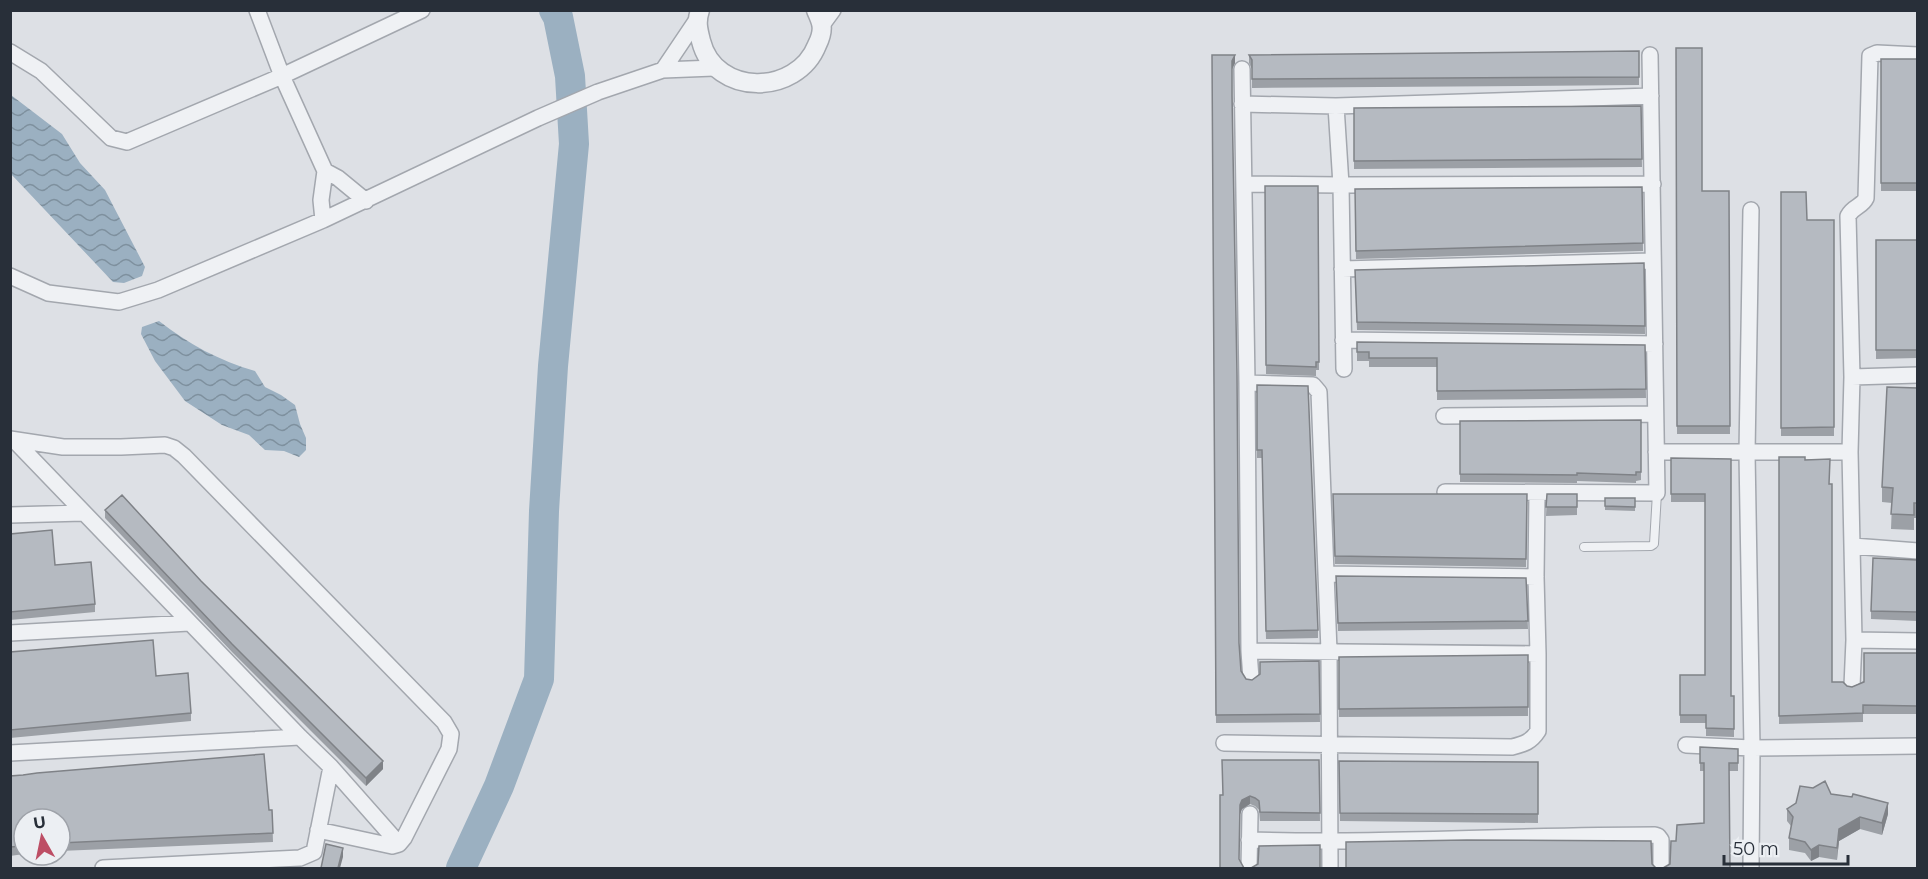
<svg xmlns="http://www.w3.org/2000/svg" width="1928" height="879" font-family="Montserrat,sans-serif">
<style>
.water{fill:url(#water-waves)}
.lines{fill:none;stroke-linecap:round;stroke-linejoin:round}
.river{stroke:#9bb0c1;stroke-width:30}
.service-casing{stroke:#a3a7ae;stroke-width:10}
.minor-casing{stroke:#a3a7ae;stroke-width:18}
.tertiary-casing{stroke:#a3a7ae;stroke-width:21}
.service{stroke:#eff1f4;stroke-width:8}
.minor{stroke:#eff1f4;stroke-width:15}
.tertiary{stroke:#eff1f4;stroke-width:18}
.wall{fill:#9ca0a6}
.shaded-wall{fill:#7f8287}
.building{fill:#b5bac1;stroke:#7f8287;stroke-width:1.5}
</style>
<defs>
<pattern id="water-waves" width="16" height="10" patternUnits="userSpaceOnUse" patternTransform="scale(1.5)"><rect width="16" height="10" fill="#9bb0c1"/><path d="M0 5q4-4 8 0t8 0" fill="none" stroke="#7e909e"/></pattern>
</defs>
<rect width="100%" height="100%" fill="#dde0e5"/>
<!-- water -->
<path class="water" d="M 11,95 L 62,134 L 80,163 L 105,190 L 145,267 L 142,276 L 124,283 L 113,282 L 11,174 Z
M 159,321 C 188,344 220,361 255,371 L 265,387 L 281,395 L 295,405 L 300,424 L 306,438 L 306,450 L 299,457 L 284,451 L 265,450 L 249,435 L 222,425 L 185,401 L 155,361 L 141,334 L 142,327 Z"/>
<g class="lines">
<!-- river -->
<path class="river" d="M 461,868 L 499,786 L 539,679 L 544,511 L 553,366 L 574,144 L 570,76 L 558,17 L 554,10"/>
<defs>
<path id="service" d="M 1584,547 L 1651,546 L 1654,544 L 1657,493"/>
<path id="minor" d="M 257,10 L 282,76 L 325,171 L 321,200 L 323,220
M 822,25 L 833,10
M 10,52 L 41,71 L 111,138 L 127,142 L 282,76 L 422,10
M 1918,55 L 1877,53 L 1870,56 L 1866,198 C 1862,207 1853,206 1848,216 L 1852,377 L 1850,452 L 1854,640 L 1918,641
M 1242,69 L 1247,383 L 1249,651 L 1251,679
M 663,70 L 696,21
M 1242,104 L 1336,106 L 1651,96
M 1336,106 L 1341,185 L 1344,369
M 325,171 L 338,178 L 366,201
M 1244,184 L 1341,185 L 1653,184
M 1342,269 L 1652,261
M 10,276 L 48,293 L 119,302 L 158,290 L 323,220 L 538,118 L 598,92 L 663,70 L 714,68
M 1343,340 L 1655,344
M 1852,377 L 1918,375
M 1247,383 L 1313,385 L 1319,392 L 1329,651 L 1330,868
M 1444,416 L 1655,414
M 10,439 L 63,447 L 121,447 L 165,445 L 174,448 L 184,456 L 444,722 L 451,734 L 449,749 L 404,838 L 399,844 L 392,846 L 318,830
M 14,440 L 300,737 L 331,767 L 399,844
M 1656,452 L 1850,452
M 1445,492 L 1657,493 L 1650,55
M 10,515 L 83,513
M 1853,546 L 1918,551
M 1326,574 L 1536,577
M 10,633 L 189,623
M 1249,651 L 1538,654 L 1536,577 L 1537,493
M 1852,686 L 1854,640
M 1224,743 L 1512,747 C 1524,744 1531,742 1538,731 L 1538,654
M 1686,745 L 1752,748 L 1918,746
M 10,753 L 300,737
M 1249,840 C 1384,844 1520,835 1655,835 L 1658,836 L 1661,840 L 1661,868
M 103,868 L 300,858 L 314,852 L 331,767
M 1249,868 L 1250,814
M 1751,868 L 1752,748 L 1747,453 L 1751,210"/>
<path id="tertiary" d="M 700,10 C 696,22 698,29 701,41 C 715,97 797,96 817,45 C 820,39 823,30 821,23 C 820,19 818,15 816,10"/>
</defs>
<!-- service casing -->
<use href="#service" class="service-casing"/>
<!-- minor casing -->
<use href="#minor" class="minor-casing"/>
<!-- tertiary casing -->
<use href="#tertiary" class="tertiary-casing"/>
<!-- service -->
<use href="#service" class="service"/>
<!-- minor -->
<use href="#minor" class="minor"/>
<!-- tertiary -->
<use href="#tertiary" class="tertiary"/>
</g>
<!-- wall -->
<path class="wall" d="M 1676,48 L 1702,191 L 1729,191 L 1730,434 L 1677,434 Z
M 1639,51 L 1639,85 L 1252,88 L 1252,69 L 1249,63 L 1249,55 Z
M 1212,55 L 1235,63 L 1232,69 L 1239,643 L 1241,671 L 1246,679 L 1252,680 L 1260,674 L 1319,661 L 1320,722 L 1216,723 Z
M 1881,59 L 1917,59 L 1917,191 L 1881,191 Z
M 1641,106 L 1642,167 L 1354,169 L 1354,108 Z
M 1265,186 L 1318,186 L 1319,370 L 1316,370 L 1316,376 L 1266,374 Z
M 1642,187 L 1643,251 L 1356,259 L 1355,189 Z
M 1781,192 L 1807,220 L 1834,220 L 1834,436 L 1781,436 Z
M 1876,240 L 1917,240 L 1917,358 L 1876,359 Z
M 1644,263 L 1645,334 L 1357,330 L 1355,270 Z
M 1357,342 L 1645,345 L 1646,398 L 1437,400 L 1437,367 L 1369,367 L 1369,361 L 1357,361 Z
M 1257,385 L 1318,630 L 1318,638 L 1266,639 L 1262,458 L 1257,458 Z
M 1917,388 L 1917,518 L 1914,518 L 1914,530 L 1891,529 L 1892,503 L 1882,502 L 1882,487 Z
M 1641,420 L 1641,480 L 1636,481 L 1636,483 L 1577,481 L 1577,483 L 1460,482 L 1460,421 Z
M 1779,457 L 1805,460 L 1829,484 L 1832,682 L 1852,687 L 1917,653 L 1917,714 L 1863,714 L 1863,722 L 1779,724 Z
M 1671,458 L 1731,459 L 1731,696 L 1734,696 L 1734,737 L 1706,736 L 1706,723 L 1680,723 L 1680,675 L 1705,675 L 1705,502 L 1671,502 Z
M 1333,494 L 1527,494 L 1526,567 L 1335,564 Z
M 1547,494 L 1577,494 L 1577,515 L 1546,516 Z
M 1605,498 L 1635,498 L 1635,511 L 1605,510 Z
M 105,510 L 201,581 L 383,769 L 366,786 L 232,652 L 105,518 Z
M 10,534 L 55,565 L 95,604 L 95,612 L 10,620 Z
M 1917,560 L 1917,621 L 1871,619 L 1871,611 Z
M 1336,576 L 1526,578 L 1528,629 L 1338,631 Z
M 10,652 L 156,676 L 191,713 L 191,721 L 10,738 Z
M 1528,655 L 1528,716 L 1339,717 L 1339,657 Z
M 1700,747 L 1738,749 L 1738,771 L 1729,771 L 1730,868 L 1670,864 L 1676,841 L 1704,823 L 1704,771 L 1700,771 Z
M 1319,760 L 1320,821 L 1260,821 L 1259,810 L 1255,806 L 1250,804 L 1242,809 L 1220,868 L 1223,795 Z
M 1339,761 L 1538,762 L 1538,823 L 1340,821 Z
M 10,776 L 272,810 L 273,842 L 60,851 L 60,819 L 24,819 L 24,854 L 10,856 Z
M 1831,794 L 1888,814 L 1882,835 L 1860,829 L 1839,841 L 1837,860 L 1819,857 L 1811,861 L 1805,853 L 1789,850 L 1789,838 L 1791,826 L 1787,821 L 1787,809 Z"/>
<!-- shaded-wall -->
<path class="shaded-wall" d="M 1235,55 L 1235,63 L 1232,69 L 1232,61 Z
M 383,761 L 383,769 L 366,786 L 366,778 Z
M 1250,796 L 1250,804 L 1242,809 L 1240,814 L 1240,805 L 1242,800 Z
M 1888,803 L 1888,814 L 1882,835 L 1882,823 Z
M 1860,817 L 1860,829 L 1839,841 L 1837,860 L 1839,829 Z
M 1819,845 L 1819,857 L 1811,861 L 1811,850 Z
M 343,848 L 343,857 L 340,868 L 338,868 Z"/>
<!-- building -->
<path class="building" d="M 1676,48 L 1702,48 L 1702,191 L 1729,191 L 1730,426 L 1677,426 Z
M 1639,51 L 1639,77 L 1252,79 L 1252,60 L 1249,55 Z
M 1212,55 L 1235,55 L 1232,61 L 1232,96 L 1237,375 L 1239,643 L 1241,671 L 1246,679 L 1252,680 L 1260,674 L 1260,662 L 1319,661 L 1320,714 L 1216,715 Z
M 1881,59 L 1917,59 L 1917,183 L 1881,183 Z
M 1641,106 L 1642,159 L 1354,161 L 1354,108 Z
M 1265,186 L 1318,186 L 1319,362 L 1316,362 L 1316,367 L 1266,365 Z
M 1642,187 L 1643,243 L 1356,251 L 1355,189 Z
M 1781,192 L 1806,192 L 1807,220 L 1834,220 L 1834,427 L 1781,428 Z
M 1876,240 L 1917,240 L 1917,350 L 1876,350 Z
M 1644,263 L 1645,326 L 1357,322 L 1355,270 Z
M 1357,342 L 1645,345 L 1646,389 L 1437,391 L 1437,358 L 1369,358 L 1369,352 L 1357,352 Z
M 1257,385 L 1308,386 L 1318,630 L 1266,631 L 1262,450 L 1257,450 Z
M 1887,387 L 1917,388 L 1917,503 L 1914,503 L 1914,515 L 1891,514 L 1893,488 L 1882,487 Z
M 1641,420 L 1641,472 L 1636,472 L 1636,475 L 1577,473 L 1577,475 L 1460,474 L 1460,421 Z
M 1779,457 L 1805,457 L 1805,460 L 1830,459 L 1829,484 L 1832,484 L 1832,682 L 1843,682 L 1847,686 L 1852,687 L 1864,682 L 1864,653 L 1917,653 L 1917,706 L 1863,705 L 1863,713 L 1779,716 Z
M 1671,458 L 1731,459 L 1731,696 L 1734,696 L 1734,729 L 1706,728 L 1706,715 L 1680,715 L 1680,675 L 1705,675 L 1705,494 L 1671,494 Z
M 1333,494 L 1527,494 L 1526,559 L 1335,556 Z
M 1547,494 L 1577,494 L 1577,507 L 1546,507 Z
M 122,495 L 201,581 L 383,761 L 366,778 L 232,644 L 105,510 Z
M 1605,498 L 1635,498 L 1635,507 L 1605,506 Z
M 52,530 L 55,565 L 91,562 L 95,604 L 10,612 L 10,534 Z
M 1873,558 L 1917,560 L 1917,612 L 1871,611 Z
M 1336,576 L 1526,578 L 1528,621 L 1338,623 Z
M 153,640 L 156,676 L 188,673 L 191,713 L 10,730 L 10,652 Z
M 1528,655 L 1528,707 L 1339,709 L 1339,657 Z
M 1700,747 L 1738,749 L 1738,763 L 1729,763 L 1730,868 L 1663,868 L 1670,864 L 1671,841 L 1676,841 L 1677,825 L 1704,823 L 1704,763 L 1700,763 Z
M 264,754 L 269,810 L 272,810 L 273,833 L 60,843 L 60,819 L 24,819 L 24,846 L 10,847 L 10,776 L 23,775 L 37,773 Z
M 1222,760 L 1319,760 L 1320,813 L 1260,812 L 1259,801 L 1255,798 L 1250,796 L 1242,800 L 1240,805 L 1239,859 L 1244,868 L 1247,868 L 1220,868 L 1220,795 L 1223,795 Z
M 1339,761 L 1538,762 L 1538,814 L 1340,813 Z
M 1825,781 L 1831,794 L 1852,797 L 1853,794 L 1888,803 L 1882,823 L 1860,817 L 1839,829 L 1837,848 L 1819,845 L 1811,850 L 1805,842 L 1789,838 L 1793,817 L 1787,809 L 1796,803 L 1800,786 L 1813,788 Z
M 1467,840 L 1651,841 L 1652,864 L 1656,868 L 1659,868 L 1346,868 L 1346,842 Z
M 326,844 L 343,848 L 338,868 L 321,868 Z
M 1320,845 L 1320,868 L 1251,868 L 1258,864 L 1259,846 Z"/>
<!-- border -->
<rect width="1928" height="879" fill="none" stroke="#282f39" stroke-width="24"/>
<!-- north arrow -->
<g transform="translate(42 837) rotate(351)"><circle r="28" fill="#eceff3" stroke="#9ea2a9" stroke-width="1.5"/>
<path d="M0-4.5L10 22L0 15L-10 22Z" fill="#bd4e65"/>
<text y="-9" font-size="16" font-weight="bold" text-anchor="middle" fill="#282f39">U</text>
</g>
<!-- scale -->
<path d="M1724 855v9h124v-9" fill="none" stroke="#282f39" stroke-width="3"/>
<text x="1733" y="855" font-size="18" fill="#282f39" stroke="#eceff3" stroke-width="4.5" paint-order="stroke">50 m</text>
</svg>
